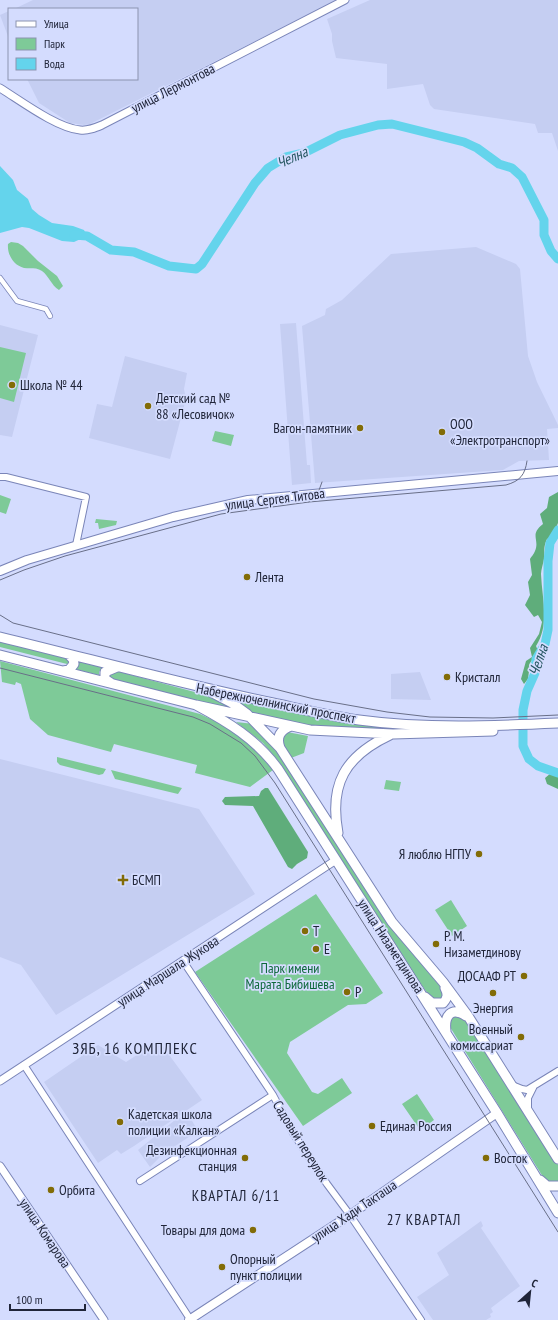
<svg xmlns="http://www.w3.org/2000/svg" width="558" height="1320" font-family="'PT Sans Narrow',sans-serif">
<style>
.built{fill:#c5cef2}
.green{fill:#7eca98}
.forest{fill:#5fad7b}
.water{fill:#64d4ec}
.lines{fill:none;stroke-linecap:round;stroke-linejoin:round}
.river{stroke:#64d4ec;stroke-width:9}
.pedestrian-casing{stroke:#7a85b8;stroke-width:6}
.minor-casing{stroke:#7a85b8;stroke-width:8}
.tertiary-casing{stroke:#7a85b8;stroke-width:9}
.secondary-casing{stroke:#7a85b8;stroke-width:10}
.primary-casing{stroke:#7a85b8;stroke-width:11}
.pedestrian{stroke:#fff;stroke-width:4.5}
.minor{stroke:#fff;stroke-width:6}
.tertiary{stroke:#fff;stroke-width:7}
.secondary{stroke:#fff;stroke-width:8}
.primary{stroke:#fff;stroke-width:9}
.tram{stroke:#696f88;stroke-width:1}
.poi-dot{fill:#826c07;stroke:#d4dcfe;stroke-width:1.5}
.labels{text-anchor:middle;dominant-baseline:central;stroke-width:3.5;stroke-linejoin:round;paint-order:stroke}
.street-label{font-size:14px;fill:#202539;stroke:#d4dcfe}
.poi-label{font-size:14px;fill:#202539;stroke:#d4dcfe;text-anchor:start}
.park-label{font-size:14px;fill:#0d683a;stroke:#d4dcfe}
.water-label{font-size:15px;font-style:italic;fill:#265661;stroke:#d4dcfe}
.neighbourhood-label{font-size:15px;letter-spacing:1px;fill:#202539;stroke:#d4dcfe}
.quarter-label{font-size:16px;letter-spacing:1px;fill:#202539;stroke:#d4dcfe}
</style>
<rect width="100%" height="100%" fill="#d4dcfe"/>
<!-- built -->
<path class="built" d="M 33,0 L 337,0 L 90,124 L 84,125 L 70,123 L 39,103 L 27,79 L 137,79 L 137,9 L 14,9 Z
M 370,0 L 558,0 L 558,151 L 552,133 L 538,133 L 535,124 L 434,109 L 430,105 L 423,84 L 387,89 L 387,64 L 336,58 L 332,41 L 332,34 L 327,19 Z
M 9,11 L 9,39 L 0,15 Z
M 476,247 L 516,264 L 520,269 L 528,356 L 537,382 L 558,425 L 558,428 L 547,429 L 549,460 L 519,461 L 503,470 L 315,483 L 302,326 L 325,315 L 326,309 L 342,300 L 391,254 Z
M 296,323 L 307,465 L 310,465 L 311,483 L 292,485 L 280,324 Z
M 0,325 L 38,335 L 12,437 L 0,435 Z
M 125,356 L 187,373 L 184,389 L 186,399 L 170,459 L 89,438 L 97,404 L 112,407 Z
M 420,672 L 431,700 L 391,699 L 391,674 Z
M 0,759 L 199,809 L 255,894 L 56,1015 L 21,965 L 0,957 Z
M 159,1041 L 202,1100 L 134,1146 L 121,1154 L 117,1150 L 98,1163 L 44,1082 L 98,1045 L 126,1062 Z
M 188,1114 L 198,1131 L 163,1154 L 150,1167 L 138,1150 L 175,1120 Z
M 481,1221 L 483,1226 L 481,1228 L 520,1286 L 491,1308 L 493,1312 L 490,1314 L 491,1317 L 486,1320 L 433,1320 L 417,1297 L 449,1275 L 437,1253 Z"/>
<!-- green -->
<path class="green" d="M 11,242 L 18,243 L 23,246 L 38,261 L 57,276 L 63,286 L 59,290 C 51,285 49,276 42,271 C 36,267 30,269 24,268 C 13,265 7,254 8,244 Z
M 0,347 L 26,353 L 14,402 L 0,398 Z
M 215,431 L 234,435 L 231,446 L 212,441 Z
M 0,495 L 11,499 L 6,514 L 0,512 Z
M 96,519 L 117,521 L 116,525 L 99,529 L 98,523 L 95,523 Z
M 0,641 L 69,658 L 71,661 L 67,664 L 0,647 Z
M 76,660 L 102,667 L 99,672 L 99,675 L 74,669 Z
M 0,661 L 200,714 C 230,727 253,745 273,770 L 250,787 L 195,773 L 197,765 L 114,744 L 111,752 L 48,735 L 30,719 L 21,684 L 16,682 L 15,685 L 2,682 Z
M 113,670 L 213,697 L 240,712 L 109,678 L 108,674 Z
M 228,697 L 383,727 L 383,729 L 314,727 L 256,716 Z
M 236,722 L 254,724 L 279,751 L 386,919 L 445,989 L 441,999 L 434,999 L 428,994 L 401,956 L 280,763 L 263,743 Z
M 287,732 L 308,736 L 304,753 L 291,758 L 281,744 L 280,738 Z
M 57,757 L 106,769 L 103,774 L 99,775 L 60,765 L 57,762 Z
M 111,770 L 182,788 L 178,794 L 115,779 Z
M 386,780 L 401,782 L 399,791 L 384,789 Z
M 316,894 L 383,993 L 366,1004 L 348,1005 L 290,1042 L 287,1053 L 312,1092 L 318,1094 L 342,1078 L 352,1093 L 303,1126 L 195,972 Z
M 451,900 L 467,926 L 452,936 L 435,910 Z
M 455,1015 L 465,1018 L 558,1165 L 558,1181 L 552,1183 L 543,1177 L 450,1027 L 450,1020 Z
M 417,1094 L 434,1120 L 420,1130 L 402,1104 Z"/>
<!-- forest -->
<path class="forest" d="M 558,492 L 558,523 L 552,537 L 547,539 C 543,548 545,550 544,559 C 543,564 541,570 541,574 C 542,599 550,624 536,646 L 538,651 L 530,663 L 528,679 L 524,684 L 521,679 L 526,661 L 532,657 L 530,648 L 539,634 L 542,622 L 538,615 L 534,617 L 525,605 L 530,595 L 528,582 L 532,575 L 530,559 C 531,557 534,554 535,551 C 540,539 529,535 543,524 L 540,514 L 547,508 L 549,497 Z
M 551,773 L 558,776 L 558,789 L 547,784 L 545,778 Z
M 265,788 L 268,788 L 308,852 L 307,858 L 297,864 L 292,869 L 288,867 L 253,806 L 225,805 L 222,801 L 225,797 L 259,796 L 261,791 Z"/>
<!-- water -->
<path class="water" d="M 0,166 L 13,180 L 17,190 L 28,199 L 32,209 L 39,215 L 52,223 L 73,226 L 84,230 L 87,236 L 74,242 L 62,241 L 29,228 L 22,227 L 0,233 Z"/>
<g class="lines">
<!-- river -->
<path class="river" d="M 74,235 L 87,236 L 111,250 L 134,252 L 169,266 L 196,269 L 202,264 L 255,183 L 268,168 L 286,157 L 304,153 L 340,135 L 378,125 L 392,124 L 464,142 L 477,148 L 499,164 L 512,168 L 522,177 L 544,220 L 544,235 L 551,251 L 558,259
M 558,530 L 550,543 L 548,561 L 548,630 L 545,644 L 536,659 L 535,673 L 527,691 L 523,710 L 523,746 L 529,759 L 538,766 L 558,773"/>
<defs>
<path id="pedestrian" d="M 0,278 L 17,301 L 46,309 L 50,316"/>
<path id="minor" d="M 0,477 L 6,477 L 86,497 L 76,545
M 183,961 L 273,1095 L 293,1133 L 327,1184 L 350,1215 L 421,1320
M 24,1065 L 190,1319
M 512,1085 L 522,1089 L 527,1090 L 558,1071
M 528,1110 L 528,1098 L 533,1088
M 140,1181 L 273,1095"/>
<path id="tertiary" d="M 0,88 C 21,101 57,128 80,130 C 88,131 95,128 102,125 L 345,0
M 0,1081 L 336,860
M 0,1166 L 104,1320"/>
<path id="secondary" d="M 0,571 L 27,560 L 173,517 L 248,500 L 558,471
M 189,1320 L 350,1215 L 497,1113"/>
<path id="primary" d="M 0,637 C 91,659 181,684 273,703 C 301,709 330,716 359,720 C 425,729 492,726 558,723
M 0,655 L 196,705 L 310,730 L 393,734 L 493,731
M 63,671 L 69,670 L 74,664 L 73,659 L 68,654
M 111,683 L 105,679 L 105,672 L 117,667
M 207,690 L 232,703 L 247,714 L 280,748 L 392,922 L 443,982 L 468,1016 L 558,1159
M 196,705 C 228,722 256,739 278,769 L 497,1113 L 558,1213
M 280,748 C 276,737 280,730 291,726
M 338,833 C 329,784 345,756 390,735
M 425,997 L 432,1003 L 443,1003 C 448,998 448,994 445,988
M 446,1031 C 444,1016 451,1006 466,1016
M 540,1180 L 547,1186 L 558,1186"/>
</defs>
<!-- pedestrian casing -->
<use href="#pedestrian" class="pedestrian-casing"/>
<!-- minor casing -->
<use href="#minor" class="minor-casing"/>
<!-- tertiary casing -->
<use href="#tertiary" class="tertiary-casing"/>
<!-- secondary casing -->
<use href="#secondary" class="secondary-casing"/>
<!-- primary casing -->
<use href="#primary" class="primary-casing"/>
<!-- pedestrian -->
<use href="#pedestrian" class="pedestrian"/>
<!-- minor -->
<use href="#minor" class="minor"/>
<!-- tertiary -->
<use href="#tertiary" class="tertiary"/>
<!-- secondary -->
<use href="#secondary" class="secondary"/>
<!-- primary -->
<use href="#primary" class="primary"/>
<!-- tram -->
<path class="tram" d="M 309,502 L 318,493 L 322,482
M 0,580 L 24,570 L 65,556 L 221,514 L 309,502 L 506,485 C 520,481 525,475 527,461
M 0,615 L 13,623 L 314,699 L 387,712 L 430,717 L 493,718 L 558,715
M 0,668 L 193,717 L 210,724 L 241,743 L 255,756 L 275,783 L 558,1232"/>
</g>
<!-- markers -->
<g class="poi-dot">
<circle cx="12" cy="385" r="4"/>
<circle cx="148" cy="406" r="4"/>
<circle cx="360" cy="428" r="4"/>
<circle cx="442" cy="432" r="4"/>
<circle cx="247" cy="577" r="4"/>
<circle cx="447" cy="677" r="4"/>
<circle cx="479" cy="854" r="4"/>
<path d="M121 874h4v4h4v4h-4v4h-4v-4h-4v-4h4z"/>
<circle cx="305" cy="931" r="4"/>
<circle cx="436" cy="944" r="4"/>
<circle cx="316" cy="949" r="4"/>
<circle cx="524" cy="976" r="4"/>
<circle cx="347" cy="992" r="4"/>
<circle cx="493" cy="993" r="4"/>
<circle cx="521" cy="1037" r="4"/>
<circle cx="120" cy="1122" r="4"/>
<circle cx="372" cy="1126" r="4"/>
<circle cx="245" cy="1158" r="4"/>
<circle cx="486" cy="1158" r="4"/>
<circle cx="51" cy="1190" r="4"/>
<circle cx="253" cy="1230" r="4"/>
<circle cx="222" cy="1267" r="4"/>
</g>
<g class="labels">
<!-- street labels -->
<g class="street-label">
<text transform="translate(173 88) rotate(-27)">улица Лермонтова</text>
<text transform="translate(275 499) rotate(-7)">улица Сергея Титова</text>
<text transform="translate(276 703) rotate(11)">Набережночелнинский проспект</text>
<text transform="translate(391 946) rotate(57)">улица Низаметдинова</text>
<text transform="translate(168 971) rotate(-33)">улица Маршала Жукова</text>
<text transform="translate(301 1141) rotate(58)">Садовый переулок</text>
<text transform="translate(354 1211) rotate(-34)">улица Хади Такташа</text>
<text transform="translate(45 1233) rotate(56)">улица Комарова</text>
</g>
<!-- poi labels -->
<g class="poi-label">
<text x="20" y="385">Школа № 44</text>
<text x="156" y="398">Детский сад №<tspan x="156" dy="16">88 «Лесовичок»</tspan></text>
<text x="450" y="424">ООО<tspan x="450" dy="16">«Электротранспорт»</tspan></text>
<text x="352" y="428" text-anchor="end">Вагон-памятник</text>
<text x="255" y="577">Лента</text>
<text x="455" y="677">Кристалл</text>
<text x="471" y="854" text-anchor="end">Я люблю НГПУ</text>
<text x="132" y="880">БСМП</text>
<text x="313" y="931">Т</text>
<text x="444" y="936">Р. М.<tspan x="444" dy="16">Низаметдинову</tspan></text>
<text x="324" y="949">Е</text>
<text x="516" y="976" text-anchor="end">ДОСААФ РТ</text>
<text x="355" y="992">Р</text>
<text x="493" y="1008" text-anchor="middle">Энергия</text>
<text x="513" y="1029" text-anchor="end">Военный<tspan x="513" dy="16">комиссариат</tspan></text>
<text x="128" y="1114">Кадетская школа<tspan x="128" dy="16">полиции «Калкан»</tspan></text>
<text x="380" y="1126">Единая Россия</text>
<text x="237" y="1150" text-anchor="end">Дезинфекционная<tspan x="237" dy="16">станция</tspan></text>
<text x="494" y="1158">Восток</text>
<text x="59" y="1190">Орбита</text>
<text x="245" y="1230" text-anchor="end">Товары для дома</text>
<text x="230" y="1259">Опорный<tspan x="230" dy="16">пункт полиции</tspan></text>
</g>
<!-- park labels -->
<g class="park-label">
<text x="290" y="968">Парк имени<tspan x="290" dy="16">Марата Бибишева</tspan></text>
</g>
<!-- water labels -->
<g class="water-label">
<text transform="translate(292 157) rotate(-24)">Челна</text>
<text transform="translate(538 660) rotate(-71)">Челна</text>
</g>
<!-- neighbourhood labels -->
<g class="neighbourhood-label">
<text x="236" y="1195">КВАРТАЛ 6/11</text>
<text x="424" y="1219">27 КВАРТАЛ</text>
</g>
<!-- quarter labels -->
<g class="quarter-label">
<text x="135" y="1048">ЗЯБ, 16 КОМПЛЕКС</text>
</g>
</g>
<!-- legend -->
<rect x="8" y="8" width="130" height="72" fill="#d4dcfe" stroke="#8c93af"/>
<rect x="16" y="21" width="20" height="6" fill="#ffffff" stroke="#8c93af"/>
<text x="44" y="28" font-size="12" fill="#202539">Улица</text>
<rect x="16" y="38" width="20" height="12" fill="#7eca98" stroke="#8c93af"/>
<text x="44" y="48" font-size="12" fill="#202539">Парк</text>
<rect x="16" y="58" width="20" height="12" fill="#64d4ec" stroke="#8c93af"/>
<text x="44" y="68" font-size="12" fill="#202539">Вода</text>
<!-- north arrow -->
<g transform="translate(530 1292) rotate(27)" stroke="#d4dcfe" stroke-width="3" paint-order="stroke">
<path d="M0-3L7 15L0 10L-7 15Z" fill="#202539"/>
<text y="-6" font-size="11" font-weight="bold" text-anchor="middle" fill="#202539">С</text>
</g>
<!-- scale -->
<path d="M10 1304v6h75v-6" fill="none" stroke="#202539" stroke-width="2"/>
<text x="16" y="1304" font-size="12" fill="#202539" stroke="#d4dcfe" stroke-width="3" paint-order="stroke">100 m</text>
</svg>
